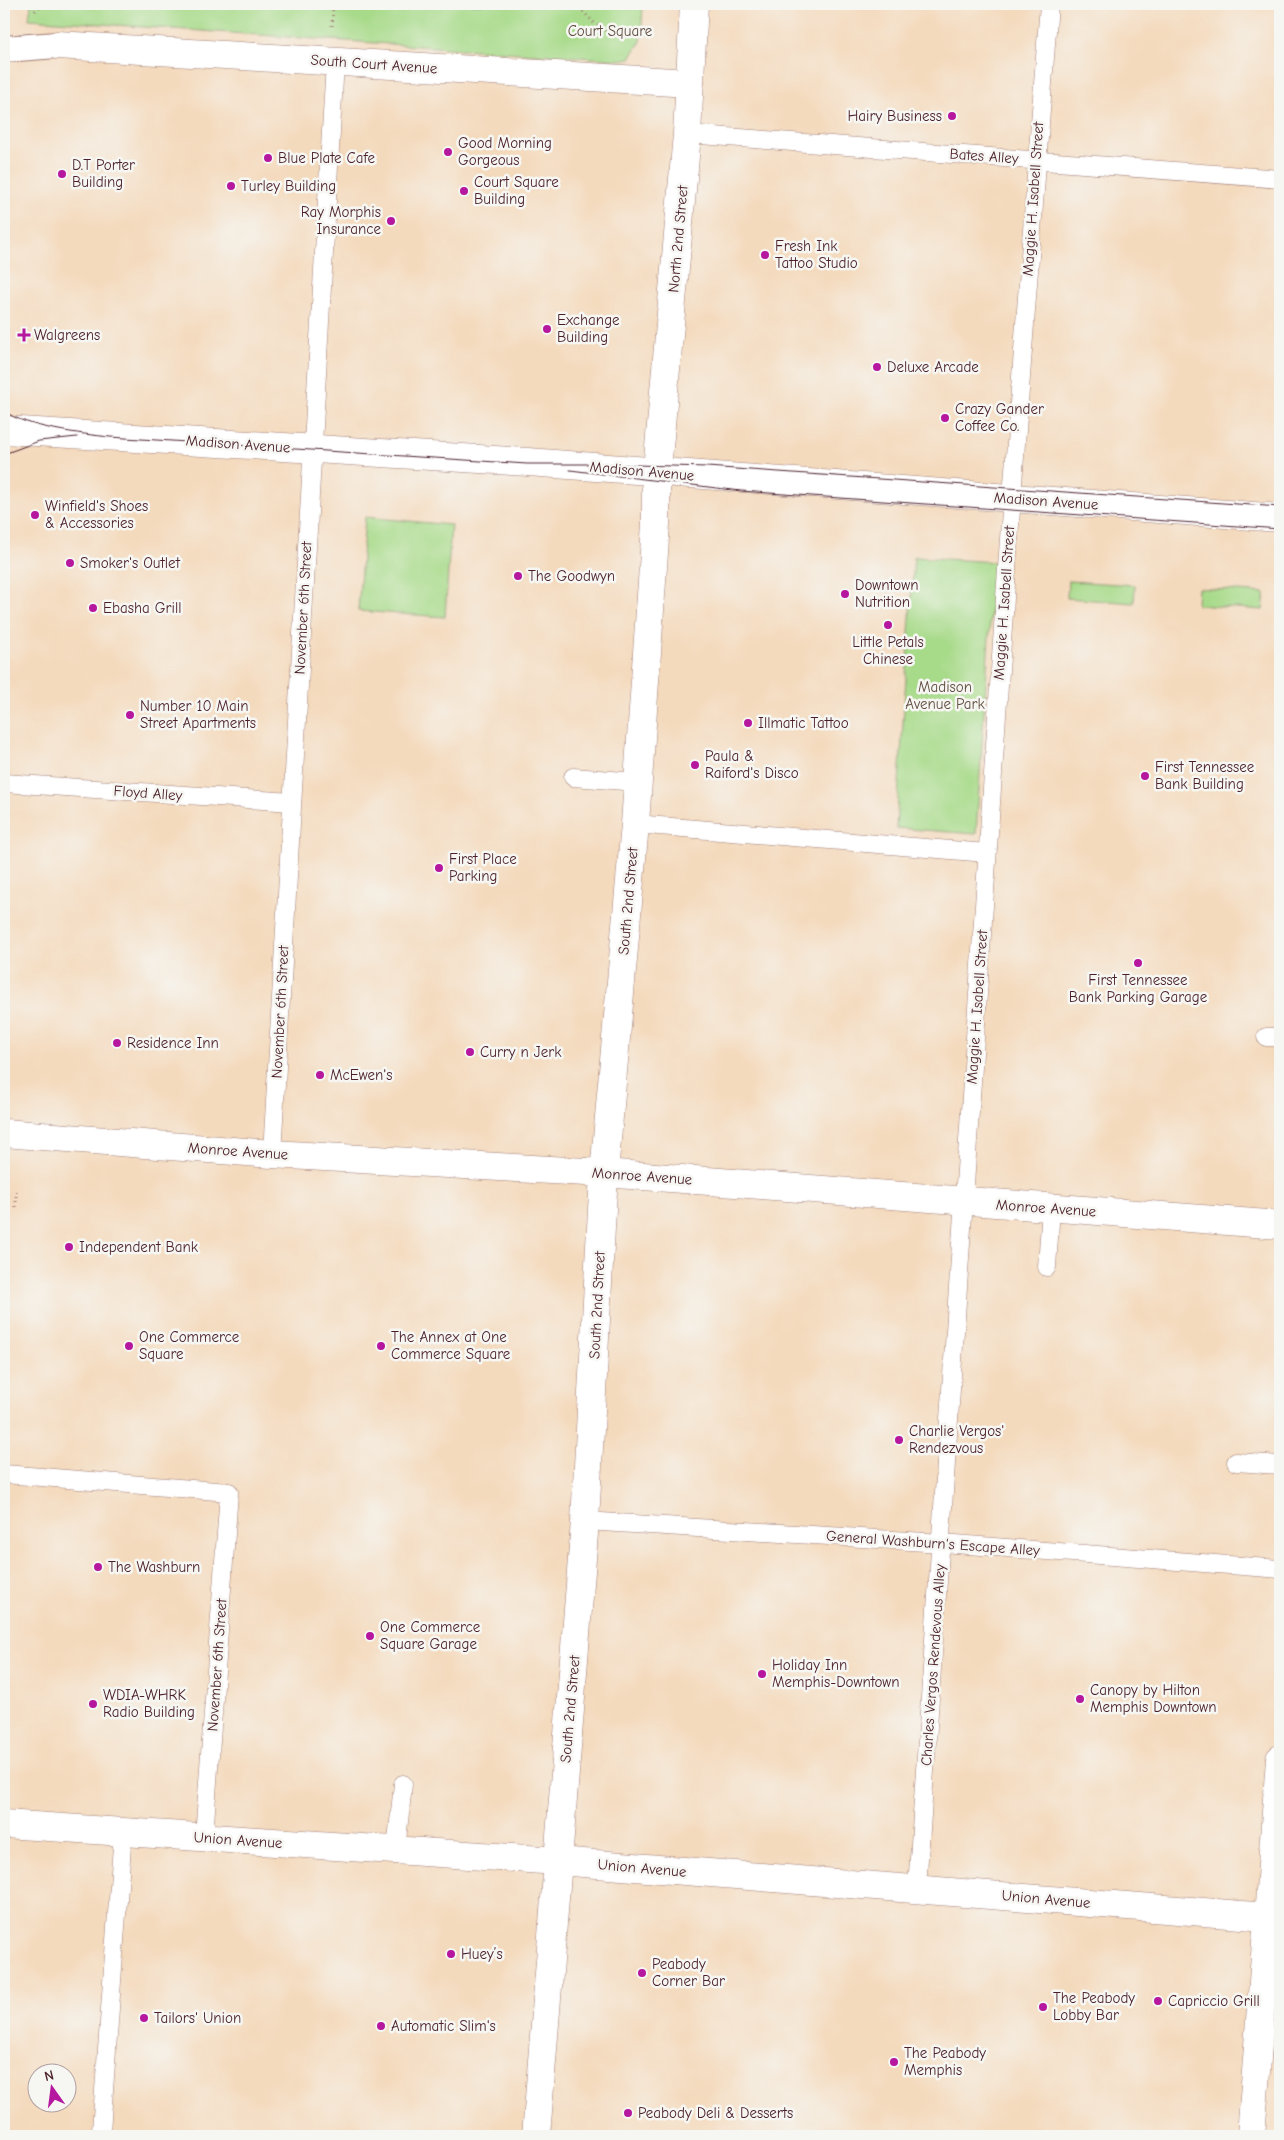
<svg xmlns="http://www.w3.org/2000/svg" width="1284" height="2140" font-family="'Comic Neue',sans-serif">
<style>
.green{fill:#a7da89;stroke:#787c5a}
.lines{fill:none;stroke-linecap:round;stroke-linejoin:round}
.service-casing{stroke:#9f7c74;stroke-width:19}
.pedestrian-casing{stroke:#9f7c74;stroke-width:28}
.minor-casing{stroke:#9f7c74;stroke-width:29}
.tertiary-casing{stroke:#9f7c74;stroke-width:29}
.secondary-casing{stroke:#9f7c74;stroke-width:29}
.primary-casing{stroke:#9f7c74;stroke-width:29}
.path{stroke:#9f7c74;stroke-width:3;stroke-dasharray:1 4;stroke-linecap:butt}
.service{stroke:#fff;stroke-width:18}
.pedestrian{stroke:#fff;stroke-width:26}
.minor{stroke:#fff;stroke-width:28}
.tertiary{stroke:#fff;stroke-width:28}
.secondary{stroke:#fff;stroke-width:28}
.primary{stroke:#fff;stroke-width:28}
.tram{stroke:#4a1f2b;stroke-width:1}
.poi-dot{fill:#b5179e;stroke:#f6f6f2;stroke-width:2}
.labels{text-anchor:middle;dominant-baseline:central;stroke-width:5;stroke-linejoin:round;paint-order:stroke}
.park-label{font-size:15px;fill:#614e42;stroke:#f6f6f2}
.street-label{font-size:15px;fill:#4a1f2b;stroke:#f6f6f2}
.poi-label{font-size:15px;fill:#4a1f2b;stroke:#f6f6f2;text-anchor:start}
</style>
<rect width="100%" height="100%" fill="#f6f6f2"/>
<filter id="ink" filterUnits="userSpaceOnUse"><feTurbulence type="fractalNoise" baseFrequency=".02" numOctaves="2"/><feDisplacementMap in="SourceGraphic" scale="10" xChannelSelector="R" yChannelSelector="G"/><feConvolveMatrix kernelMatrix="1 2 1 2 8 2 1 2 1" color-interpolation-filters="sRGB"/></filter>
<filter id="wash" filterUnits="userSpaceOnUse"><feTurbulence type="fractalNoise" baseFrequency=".0096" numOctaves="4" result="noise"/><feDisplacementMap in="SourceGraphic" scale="20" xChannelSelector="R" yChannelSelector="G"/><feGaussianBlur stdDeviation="1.12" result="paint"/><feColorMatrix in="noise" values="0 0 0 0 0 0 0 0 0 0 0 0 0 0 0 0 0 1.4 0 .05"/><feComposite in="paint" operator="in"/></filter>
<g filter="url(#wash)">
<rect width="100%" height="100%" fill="#f4dabd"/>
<!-- green -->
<path class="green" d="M 31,4 L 643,4 L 641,41 L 630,58 L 620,60 L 29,19 Z
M 365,517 L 451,525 L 445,617 L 358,611 Z
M 914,557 L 994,562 L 976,834 L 896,828 Z
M 1068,581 L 1135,585 L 1134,603 L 1067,598 Z
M 1198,588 L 1265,593 L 1263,610 L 1197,605 Z"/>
</g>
<g filter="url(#ink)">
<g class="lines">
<defs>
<path id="service" d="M 687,134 L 1280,179
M 573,777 L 637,782
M 4,783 L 292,802
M 635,824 L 987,853
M 1266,1037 L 1280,1037
M 272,1154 L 335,62
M 1047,1267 L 1051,1208
M 1236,1462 L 1280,1465
M 4,1474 L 229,1492 L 204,1837
M 585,1521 L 942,1543 L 1280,1569
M 396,1850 L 403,1784
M 917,1888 L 1011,510 L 1049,4
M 101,2131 L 123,1832"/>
<path id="pedestrian" d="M 4,49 L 57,45"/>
<path id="minor" d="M 57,45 L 690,83"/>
<path id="tertiary" d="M 4,430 L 528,462 L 1280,518
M 4,1133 L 272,1154 L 604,1173 L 1280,1225"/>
<path id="secondary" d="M 4,1824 L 558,1861 L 585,1521 L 604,1173 L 635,824 L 656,524 L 656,481 L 687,134 L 694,4
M 1268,1917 L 1280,1759"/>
<path id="primary" d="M 536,2136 L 558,1861 L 1280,1918
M 1251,2136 L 1268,1917"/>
</defs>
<!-- service casing -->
<use href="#service" class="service-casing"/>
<!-- pedestrian casing -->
<use href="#pedestrian" class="pedestrian-casing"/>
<!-- minor casing -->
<use href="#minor" class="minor-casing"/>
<!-- tertiary casing -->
<use href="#tertiary" class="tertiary-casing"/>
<!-- secondary casing -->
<use href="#secondary" class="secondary-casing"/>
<!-- primary casing -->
<use href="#primary" class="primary-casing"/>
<!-- path -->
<path class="path" d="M 576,4 L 595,24 L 614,35
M 35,11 L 42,4
M 332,26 L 333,4
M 16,1207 L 16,1190"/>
<!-- service -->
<use href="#service" class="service"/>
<!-- pedestrian -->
<use href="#pedestrian" class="pedestrian"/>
<!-- minor -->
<use href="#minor" class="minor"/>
<!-- tertiary -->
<use href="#tertiary" class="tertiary"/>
<!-- secondary -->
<use href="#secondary" class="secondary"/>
<!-- primary -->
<use href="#primary" class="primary"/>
<!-- tram -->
<path class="tram" d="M 4,411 C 26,428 82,434 110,437 L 527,464 L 601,464 L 707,467 L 1280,507
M 4,454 L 39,441 L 77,437
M 570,470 L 741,491 L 1280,529"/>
</g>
</g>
<!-- markers -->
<g class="poi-dot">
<circle cx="952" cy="116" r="5"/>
<circle cx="448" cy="152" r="5"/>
<circle cx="268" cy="158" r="5"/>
<circle cx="62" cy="174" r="5"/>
<circle cx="231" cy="186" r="5"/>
<circle cx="464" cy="191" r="5"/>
<circle cx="391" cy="221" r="5"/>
<circle cx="765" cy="255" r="5"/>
<circle cx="547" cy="329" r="5"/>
<path d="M21.5 327.5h5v5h5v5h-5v5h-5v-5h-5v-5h5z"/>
<circle cx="877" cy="367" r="5"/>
<circle cx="945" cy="418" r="5"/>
<circle cx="35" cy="515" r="5"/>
<circle cx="70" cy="563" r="5"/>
<circle cx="518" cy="576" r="5"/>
<circle cx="845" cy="594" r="5"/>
<circle cx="93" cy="608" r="5"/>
<circle cx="888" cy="625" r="5"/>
<circle cx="130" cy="715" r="5"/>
<circle cx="748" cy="723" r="5"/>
<circle cx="695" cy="765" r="5"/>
<circle cx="1145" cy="776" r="5"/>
<circle cx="439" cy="868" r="5"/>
<circle cx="1138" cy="963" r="5"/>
<circle cx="117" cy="1043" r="5"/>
<circle cx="470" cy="1052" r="5"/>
<circle cx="320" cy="1075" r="5"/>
<circle cx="69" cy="1247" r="5"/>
<circle cx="129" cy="1346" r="5"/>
<circle cx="381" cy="1346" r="5"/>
<circle cx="899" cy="1440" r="5"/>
<circle cx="98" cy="1567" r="5"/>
<circle cx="370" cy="1636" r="5"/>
<circle cx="762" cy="1674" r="5"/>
<circle cx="1080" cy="1699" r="5"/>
<circle cx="93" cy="1704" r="5"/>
<circle cx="451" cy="1954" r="5"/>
<circle cx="642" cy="1973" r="5"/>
<circle cx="1158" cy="2001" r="5"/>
<circle cx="1043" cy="2007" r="5"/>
<circle cx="144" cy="2018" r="5"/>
<circle cx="381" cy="2026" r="5"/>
<circle cx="894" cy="2062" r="5"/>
<circle cx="628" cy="2113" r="5"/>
</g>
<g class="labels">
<!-- park labels -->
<g class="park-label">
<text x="610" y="31">Court Square</text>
<text x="945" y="687">Madison<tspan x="945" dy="17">Avenue Park</tspan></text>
</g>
<!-- street labels -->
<g class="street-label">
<text transform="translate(374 64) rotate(4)">South Court Avenue</text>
<text transform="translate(984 156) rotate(4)">Bates Alley</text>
<text transform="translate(1033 199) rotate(-86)">Maggie H. Isabell Street</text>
<text transform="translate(678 239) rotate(-85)">North 2nd Street</text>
<text transform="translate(238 444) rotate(4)">Madison Avenue</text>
<text transform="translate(642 471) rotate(5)">Madison Avenue</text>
<text transform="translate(1046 501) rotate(4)">Madison Avenue</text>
<text transform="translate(1004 603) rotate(-86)">Maggie H. Isabell Street</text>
<text transform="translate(303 608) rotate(-87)">November 6th Street</text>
<text transform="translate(148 793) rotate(4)">Floyd Alley</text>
<text transform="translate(628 901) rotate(-85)">South 2nd Street</text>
<text transform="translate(977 1007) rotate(-86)">Maggie H. Isabell Street</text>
<text transform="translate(280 1012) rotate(-87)">November 6th Street</text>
<text transform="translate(238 1151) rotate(4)">Monroe Avenue</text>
<text transform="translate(642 1176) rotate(4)">Monroe Avenue</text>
<text transform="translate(1046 1208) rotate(4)">Monroe Avenue</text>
<text transform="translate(597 1305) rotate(-87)">South 2nd Street</text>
<text transform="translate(933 1543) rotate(4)">General Washburn's Escape Alley</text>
<text transform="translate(217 1665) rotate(-86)">November 6th Street</text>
<text transform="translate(933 1665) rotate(-86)">Charles Vergos Rendevous Alley</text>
<text transform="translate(570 1709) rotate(-85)">South 2nd Street</text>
<text transform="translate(238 1840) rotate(4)">Union Avenue</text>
<text transform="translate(642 1868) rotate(5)">Union Avenue</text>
<text transform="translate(1046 1899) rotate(5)">Union Avenue</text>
</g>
<!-- poi labels -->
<g class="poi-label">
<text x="942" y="116" text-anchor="end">Hairy Business</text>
<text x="458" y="143">Good Morning<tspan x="458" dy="17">Gorgeous</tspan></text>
<text x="278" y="158">Blue Plate Cafe</text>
<text x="72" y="165">D.T Porter<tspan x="72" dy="17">Building</tspan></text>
<text x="474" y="182">Court Square<tspan x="474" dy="17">Building</tspan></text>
<text x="241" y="186">Turley Building</text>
<text x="381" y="212" text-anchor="end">Ray Morphis<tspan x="381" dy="17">Insurance</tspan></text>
<text x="775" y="246">Fresh Ink<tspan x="775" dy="17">Tattoo Studio</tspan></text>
<text x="557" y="320">Exchange<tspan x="557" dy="17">Building</tspan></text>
<text x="34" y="335">Walgreens</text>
<text x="887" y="367">Deluxe Arcade</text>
<text x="955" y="409">Crazy Gander<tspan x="955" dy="17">Coffee Co.</tspan></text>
<text x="45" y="506">Winfield's Shoes<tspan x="45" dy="17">&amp; Accessories</tspan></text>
<text x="80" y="563">Smoker's Outlet</text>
<text x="528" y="576">The Goodwyn</text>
<text x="855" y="585">Downtown<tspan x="855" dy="17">Nutrition</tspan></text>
<text x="103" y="608">Ebasha Grill</text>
<text x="888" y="642" text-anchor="middle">Little Petals<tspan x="888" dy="17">Chinese</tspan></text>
<text x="140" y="706">Number 10 Main<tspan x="140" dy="17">Street Apartments</tspan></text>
<text x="758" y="723">Illmatic Tattoo</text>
<text x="705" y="756">Paula &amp;<tspan x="705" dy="17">Raiford's Disco</tspan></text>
<text x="1155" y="767">First Tennessee<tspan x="1155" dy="17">Bank Building</tspan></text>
<text x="449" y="859">First Place<tspan x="449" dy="17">Parking</tspan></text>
<text x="1138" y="980" text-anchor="middle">First Tennessee<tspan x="1138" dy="17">Bank Parking Garage</tspan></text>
<text x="127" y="1043">Residence Inn</text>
<text x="480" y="1052">Curry n Jerk</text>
<text x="330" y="1075">McEwen's</text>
<text x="79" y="1247">Independent Bank</text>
<text x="139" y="1337">One Commerce<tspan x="139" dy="17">Square</tspan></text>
<text x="391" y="1337">The Annex at One<tspan x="391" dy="17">Commerce Square</tspan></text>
<text x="909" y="1431">Charlie Vergos'<tspan x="909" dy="17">Rendezvous</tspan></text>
<text x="108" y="1567">The Washburn</text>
<text x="380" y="1627">One Commerce<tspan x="380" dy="17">Square Garage</tspan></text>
<text x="772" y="1665">Holiday Inn<tspan x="772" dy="17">Memphis-Downtown</tspan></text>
<text x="1090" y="1690">Canopy by Hilton<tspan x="1090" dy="17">Memphis Downtown</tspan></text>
<text x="103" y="1695">WDIA-WHRK<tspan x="103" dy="17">Radio Building</tspan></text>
<text x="461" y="1954">Huey’s</text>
<text x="652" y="1964">Peabody<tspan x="652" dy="17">Corner Bar</tspan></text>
<text x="1053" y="1998">The Peabody<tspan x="1053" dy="17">Lobby Bar</tspan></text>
<text x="1168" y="2001">Capriccio Grill</text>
<text x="154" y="2018">Tailors' Union</text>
<text x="391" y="2026">Automatic Slim's</text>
<text x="904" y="2053">The Peabody<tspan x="904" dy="17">Memphis</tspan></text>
<text x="638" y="2113">Peabody Deli &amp; Desserts</text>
</g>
</g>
<!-- margin -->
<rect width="1284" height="2140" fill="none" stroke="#f6f6f2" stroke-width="20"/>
<!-- north arrow -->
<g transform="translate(52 2088) rotate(346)"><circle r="24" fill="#f6f6f2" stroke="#b1a0a2"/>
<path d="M0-4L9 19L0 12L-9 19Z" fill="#b5179e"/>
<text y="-8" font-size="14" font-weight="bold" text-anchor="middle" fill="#4a1f2b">N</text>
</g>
</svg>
